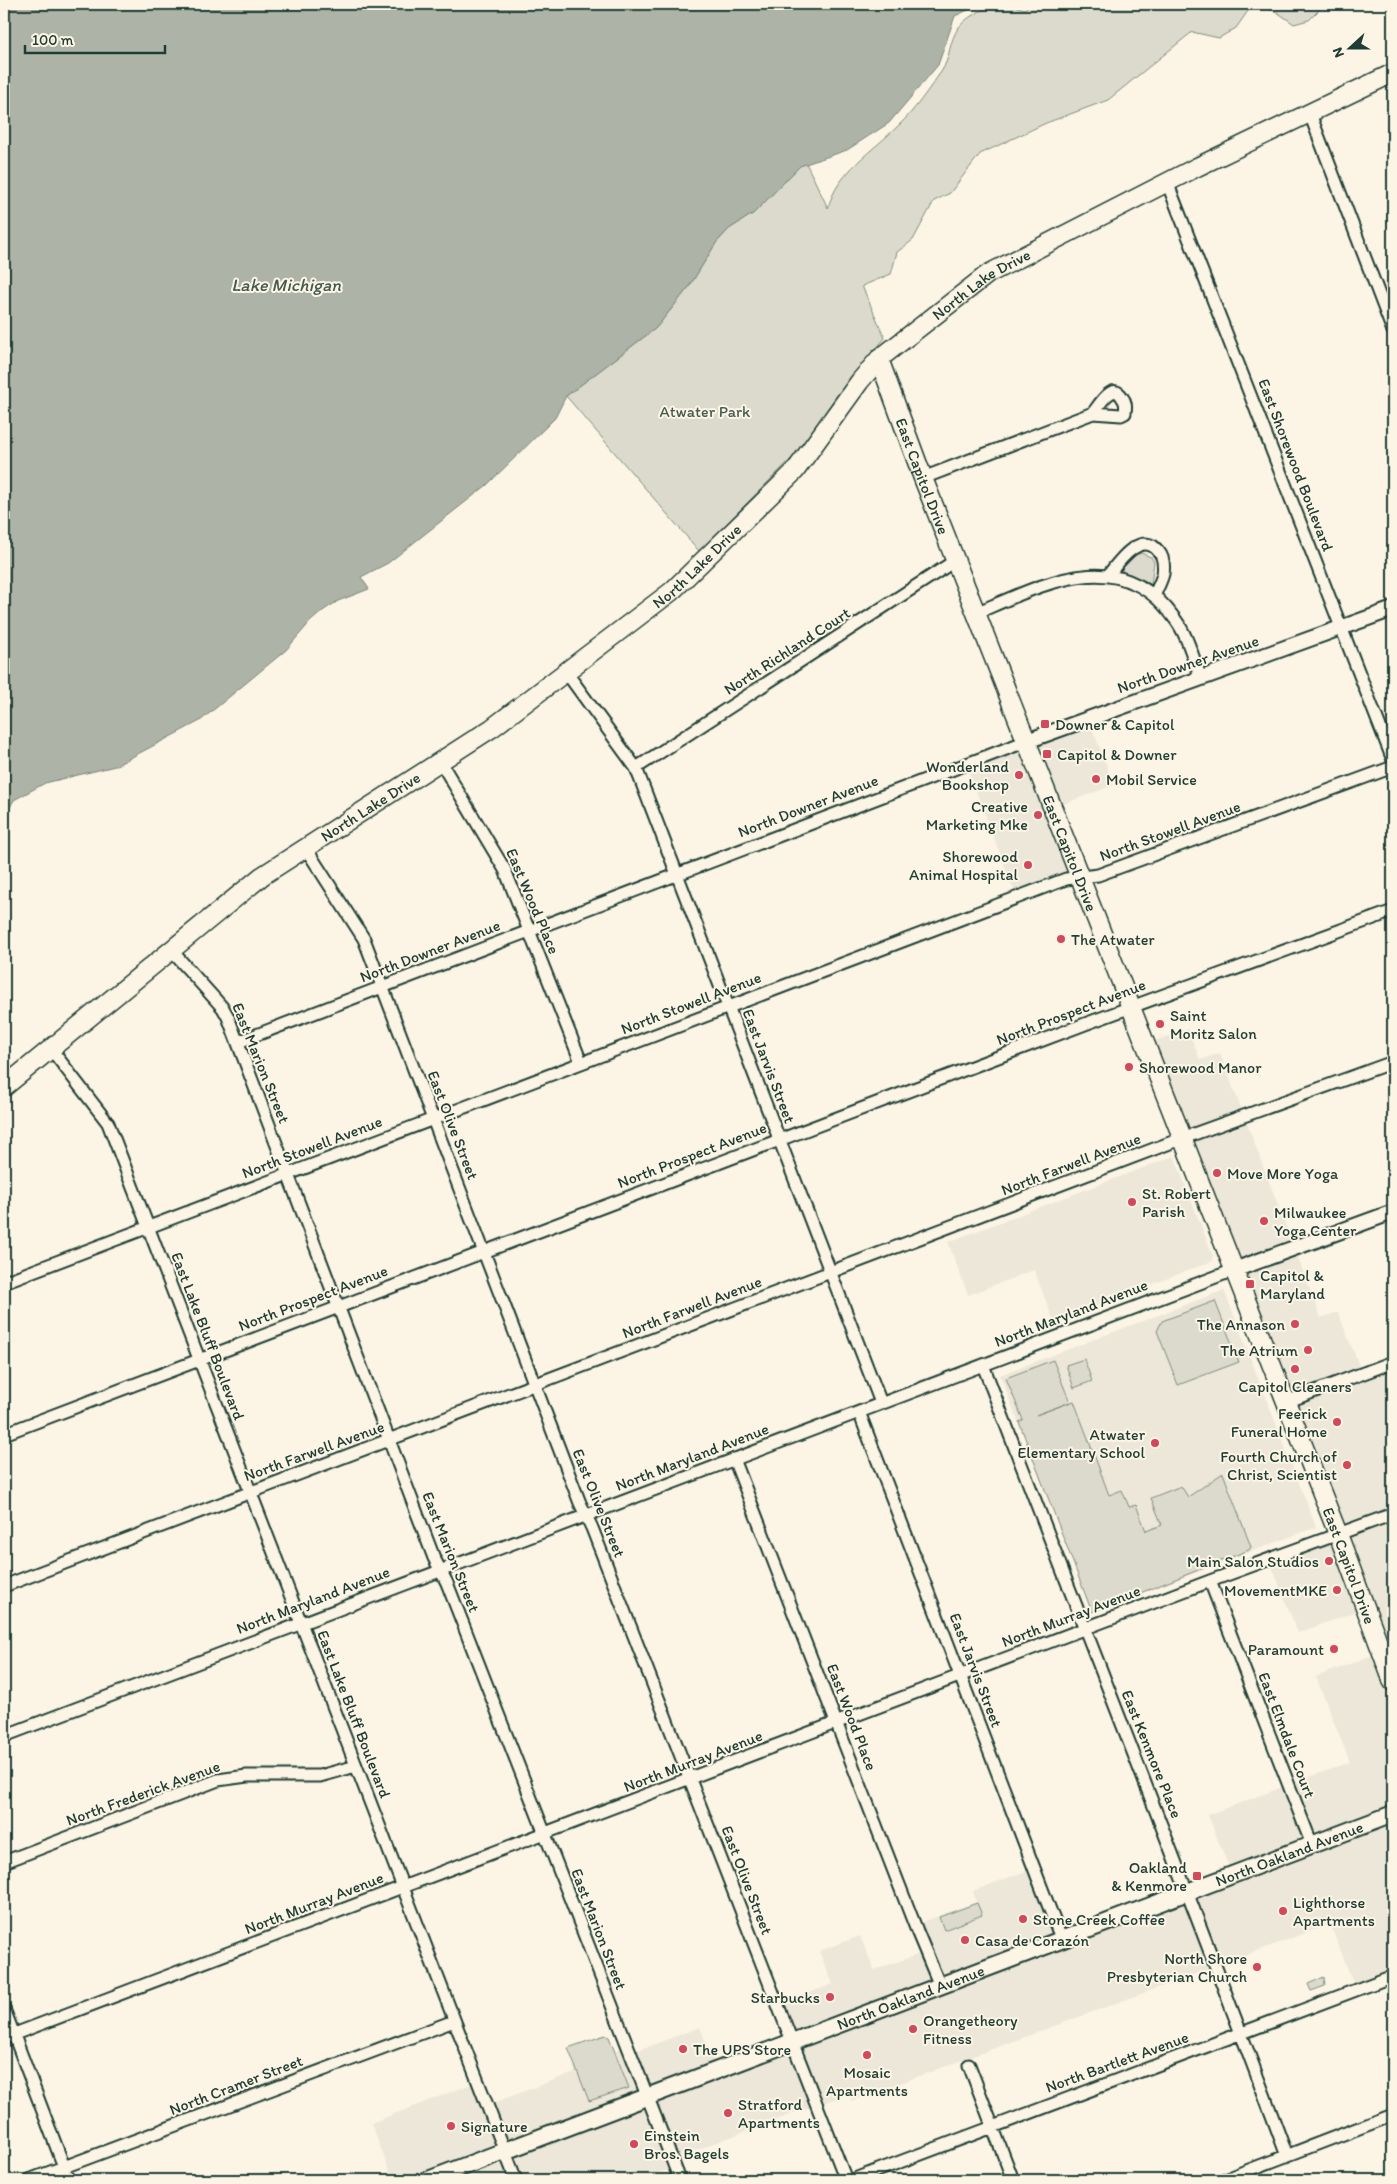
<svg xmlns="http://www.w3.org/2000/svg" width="1397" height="2184" font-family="Itim,sans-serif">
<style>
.built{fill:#ece7d8}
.green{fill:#dcdacc;stroke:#7e8c80}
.water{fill:#aeb3a7;stroke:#758479}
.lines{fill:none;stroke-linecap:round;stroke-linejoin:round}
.minor-casing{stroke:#1f3d34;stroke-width:15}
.tertiary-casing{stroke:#1f3d34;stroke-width:18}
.secondary-casing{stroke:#1f3d34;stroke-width:20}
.primary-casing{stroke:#1f3d34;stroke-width:21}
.minor{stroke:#fcf5e5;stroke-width:11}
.tertiary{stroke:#fcf5e5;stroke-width:14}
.secondary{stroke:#fcf5e5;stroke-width:16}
.primary{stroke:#fcf5e5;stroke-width:18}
.poi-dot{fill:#d1495b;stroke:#fcf5e5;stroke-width:2}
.labels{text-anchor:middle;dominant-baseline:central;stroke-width:4;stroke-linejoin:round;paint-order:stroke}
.street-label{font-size:16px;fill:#1f3d34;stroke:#fcf5e5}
.park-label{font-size:16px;fill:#455c52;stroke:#fcf5e5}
.poi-label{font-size:16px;fill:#1f3d34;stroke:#fcf5e5;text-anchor:start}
.water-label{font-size:18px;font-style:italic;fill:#435a51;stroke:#fcf5e5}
</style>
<rect width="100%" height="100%" fill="#fcf5e5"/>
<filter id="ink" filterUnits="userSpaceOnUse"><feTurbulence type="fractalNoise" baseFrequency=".02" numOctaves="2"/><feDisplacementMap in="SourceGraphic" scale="10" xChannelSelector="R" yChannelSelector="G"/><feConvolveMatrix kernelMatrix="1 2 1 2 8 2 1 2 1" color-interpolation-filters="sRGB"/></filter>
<g filter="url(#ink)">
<!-- built -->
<path class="built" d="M 1088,717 L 1114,785 L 1053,808 L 1081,879 L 1017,898 L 966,765 Z
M 1188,1029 L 1200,1060 L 1220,1053 L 1321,1318 L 1338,1312 L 1362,1373 L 1393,1362 L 1393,1976 L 1356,1990 L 1330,1924 L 852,2101 L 848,2094 L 808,2108 L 672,2159 L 675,2167 L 641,2180 L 393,2180 L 371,2123 L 477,2082 L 488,2105 L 575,2072 L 573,2067 L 627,2046 L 631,2053 L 700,2027 L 717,2070 L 792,2042 L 778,2005 L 833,1984 L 819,1951 L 860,1936 L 874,1970 L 925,1952 L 915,1925 L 976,1902 L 973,1891 L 1034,1868 L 1061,1940 L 1232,1875 L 1208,1815 L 1350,1762 L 1316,1677 L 1381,1652 L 1365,1608 L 1298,1633 L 1269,1559 L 1338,1534 L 1146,1044 Z
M 1174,1156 L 1213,1256 L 1213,1261 L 1054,1322 L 1034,1270 L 968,1295 L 948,1242 Z
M 1224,1290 L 1316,1527 L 1092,1612 L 1000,1375 Z"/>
<!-- green -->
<path class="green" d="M 1007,4 L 1025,9 L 1029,4 L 1253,4 L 1236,28 L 1219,38 L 1192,32 L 1108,100 L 1046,123 L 980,154 L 950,193 L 934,201 L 913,240 L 897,252 L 891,274 L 862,286 L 885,338 L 837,395 L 797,453 L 699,551 L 566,396 L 656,328 L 689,287 L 716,243 L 729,229 L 754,213 L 800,165 L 806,163 L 828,208 C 837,172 873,151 899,125 C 915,110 928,90 941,72 C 951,58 948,42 959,27 C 970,13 990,6 1007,4 Z
M 1257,4 L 1325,4 L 1309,20 L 1294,24 L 1277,12 Z
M 1141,553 L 1151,557 L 1154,562 L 1151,585 L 1122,572 L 1122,569 L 1136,555 Z
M 1215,1301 L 1239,1362 L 1178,1385 L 1157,1331 L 1162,1321 Z
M 1084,1359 L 1092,1381 L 1074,1388 L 1066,1365 Z
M 1053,1360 L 1070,1402 L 1036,1415 L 1074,1401 L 1109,1495 L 1122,1490 L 1129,1507 L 1136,1505 L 1146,1531 L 1162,1525 L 1151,1498 L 1181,1486 L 1188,1497 L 1223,1473 L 1251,1547 L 1249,1550 L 1092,1612 L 1019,1422 L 1023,1420 L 1006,1378 Z
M 977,1903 L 982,1915 L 944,1930 L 939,1917 Z
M 1324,1977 L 1325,1986 L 1311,1991 L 1308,1984 Z
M 605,2035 L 609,2037 L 629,2088 L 589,2101 L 568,2048 Z"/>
<!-- water -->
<path class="water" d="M 4,4 L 981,4 L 955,16 L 938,65 L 889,123 L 847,150 L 800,166 L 754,213 L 729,229 L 716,243 L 689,287 L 656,328 L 566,396 L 555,418 L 487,485 L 388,563 L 361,577 L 369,589 L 338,601 L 324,610 L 311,621 L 286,650 L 200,721 L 115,766 L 45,783 L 14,800 L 4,818 Z"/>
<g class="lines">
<defs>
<path id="minor" d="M 1310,114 L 1393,331
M 1167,182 L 1393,760
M 923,478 L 1093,413 L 1121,415 L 1125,413 C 1126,406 1126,402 1122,397 C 1113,381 1099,405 1093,413
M 1109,574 C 1119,561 1142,529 1159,552 C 1164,558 1164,567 1163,574 C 1161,582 1157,589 1154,596
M 976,613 C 1044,584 1121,542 1175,619 C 1188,636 1193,659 1201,678
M 566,672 L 636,768 L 881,1403
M 440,761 L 505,870 L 581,1062
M 636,768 L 956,560
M 305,847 L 364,939 L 580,1503 L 592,1528 L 846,2180
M 171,950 L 223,1008 L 228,1017 L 434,1558 L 447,1583 L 680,2180
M 238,1042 L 1027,741
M 51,1049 L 108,1123 L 516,2180
M 4,1282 L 1066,879 L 1098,875 L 1393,767
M 983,1365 C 1084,1629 1189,1891 1287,2156
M 1286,1402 L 1393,1362
M 859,1412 L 1062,1941
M 4,1434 L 1085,1024 L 1393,911
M 734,1459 L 917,1931 L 940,1986
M 1210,1581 L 1312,1845
M 4,1586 L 1183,1138 L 1393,1062
M 4,1736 L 1234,1270
M 4,1862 L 218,1780 L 247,1776 L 320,1776 L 356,1766
M 4,2009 L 69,2180
M 4,2038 L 1210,1581 L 1393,1514
M 969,2065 L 1013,2180
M 29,2180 L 454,2021
M 852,2180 L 1393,1976
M 1223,2180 L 1393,2115"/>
<path id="tertiary" d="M 1027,741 L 1393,609
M 1234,1270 L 1393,1212"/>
<g id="secondary">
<path id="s1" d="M 428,2180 L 1393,1814"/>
</g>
<g id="primary">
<path id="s2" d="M 879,359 L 923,478 L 1338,1534 L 1393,1682"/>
<path id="s3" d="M 4,1087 L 262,876 L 492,728 L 672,591 L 795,471 L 860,381 L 879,359 L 988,274 L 1197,167 L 1393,73"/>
</g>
</defs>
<!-- minor casing -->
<use href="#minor" class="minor-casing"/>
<!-- tertiary casing -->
<use href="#tertiary" class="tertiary-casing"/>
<!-- secondary casing -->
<use href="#secondary" class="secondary-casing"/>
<!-- primary casing -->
<use href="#primary" class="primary-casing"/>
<!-- minor -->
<use href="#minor" class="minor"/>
<!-- tertiary -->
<use href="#tertiary" class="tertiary"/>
<!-- secondary -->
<use href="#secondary" class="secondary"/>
<!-- primary -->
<use href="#primary" class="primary"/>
</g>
</g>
<!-- markers -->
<g class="poi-dot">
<rect x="1040" y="719" width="10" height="10" rx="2.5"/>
<rect x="1042" y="749" width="10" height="10" rx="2.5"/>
<circle cx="1019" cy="775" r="5"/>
<circle cx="1096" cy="779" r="5"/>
<circle cx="1038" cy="815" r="5"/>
<circle cx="1028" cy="865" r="5"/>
<circle cx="1061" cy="939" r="5"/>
<circle cx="1160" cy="1024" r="5"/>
<circle cx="1129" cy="1067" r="5"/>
<circle cx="1217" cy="1173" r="5"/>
<circle cx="1132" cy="1202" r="5"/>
<circle cx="1264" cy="1221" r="5"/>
<rect x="1245" y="1279" width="10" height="10" rx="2.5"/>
<circle cx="1295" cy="1324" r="5"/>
<circle cx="1308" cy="1350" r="5"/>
<circle cx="1295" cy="1369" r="5"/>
<circle cx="1337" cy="1422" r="5"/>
<circle cx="1155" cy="1443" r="5"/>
<circle cx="1347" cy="1465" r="5"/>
<circle cx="1329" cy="1561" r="5"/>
<circle cx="1337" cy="1590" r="5"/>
<circle cx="1334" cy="1649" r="5"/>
<rect x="1192" y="1871" width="10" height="10" rx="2.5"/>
<circle cx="1283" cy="1911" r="5"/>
<circle cx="1023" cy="1919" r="5"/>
<circle cx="965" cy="1940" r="5"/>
<circle cx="1257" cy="1967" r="5"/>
<circle cx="830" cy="1997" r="5"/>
<circle cx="913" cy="2029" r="5"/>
<circle cx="683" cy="2049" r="5"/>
<circle cx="867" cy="2055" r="5"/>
<circle cx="728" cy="2113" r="5"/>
<circle cx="451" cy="2126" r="5"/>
<circle cx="634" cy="2144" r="5"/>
</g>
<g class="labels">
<!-- street labels -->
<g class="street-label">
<text stroke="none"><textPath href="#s3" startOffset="1272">North Lake Drive</textPath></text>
<text transform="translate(1296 465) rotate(69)">East Shorewood Boulevard</text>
<text stroke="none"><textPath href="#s2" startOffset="125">East Capitol Drive</textPath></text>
<text stroke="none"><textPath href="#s3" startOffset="868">North Lake Drive</textPath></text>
<text transform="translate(787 651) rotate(-33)">North Richland Court</text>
<text transform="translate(1188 664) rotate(-19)">North Downer Avenue</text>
<text stroke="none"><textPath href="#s3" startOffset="462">North Lake Drive</textPath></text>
<text transform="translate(808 806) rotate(-21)">North Downer Avenue</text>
<text transform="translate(1170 831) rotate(-20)">North Stowell Avenue</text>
<text stroke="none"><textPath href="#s2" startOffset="530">East Capitol Drive</textPath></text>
<text transform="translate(533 901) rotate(67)">East Wood Place</text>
<text transform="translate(430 951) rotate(-21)">North Downer Avenue</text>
<text transform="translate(691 1003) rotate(-21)">North Stowell Avenue</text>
<text transform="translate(1071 1012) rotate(-21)">North Prospect Avenue</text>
<text transform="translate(261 1063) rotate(68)">East Marion Street</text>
<text transform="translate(769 1066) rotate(69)">East Jarvis Street</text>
<text transform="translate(453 1125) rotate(69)">East Olive Street</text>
<text transform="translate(312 1147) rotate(-21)">North Stowell Avenue</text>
<text transform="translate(692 1155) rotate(-21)">North Prospect Avenue</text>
<text transform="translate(1071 1164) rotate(-21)">North Farwell Avenue</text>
<text transform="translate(313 1298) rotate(-21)">North Prospect Avenue</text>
<text transform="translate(692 1307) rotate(-21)">North Farwell Avenue</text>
<text transform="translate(1071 1313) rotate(-21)">North Maryland Avenue</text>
<text transform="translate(208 1336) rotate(69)">East Lake Bluff Boulevard</text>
<text transform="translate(314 1451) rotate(-20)">North Farwell Avenue</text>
<text transform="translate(692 1457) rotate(-21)">North Maryland Avenue</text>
<text transform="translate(599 1503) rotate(68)">East Olive Street</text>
<text transform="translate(451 1552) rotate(68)">East Marion Street</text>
<text stroke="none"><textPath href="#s2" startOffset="1295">East Capitol Drive</textPath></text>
<text transform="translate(313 1600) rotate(-21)">North Maryland Avenue</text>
<text transform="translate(1071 1616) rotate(-21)">North Murray Avenue</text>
<text transform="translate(976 1670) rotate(69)">East Jarvis Street</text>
<text transform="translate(354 1714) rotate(69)">East Lake Bluff Boulevard</text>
<text transform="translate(852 1717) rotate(69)">East Wood Place</text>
<text transform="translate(1287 1735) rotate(69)">East Elmdale Court</text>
<text transform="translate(1152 1754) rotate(68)">East Kenmore Place</text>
<text transform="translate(693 1761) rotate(-21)">North Murray Avenue</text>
<text transform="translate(143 1793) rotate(-20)">North Frederick Avenue</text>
<text stroke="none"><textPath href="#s1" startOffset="921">North Oakland Avenue</textPath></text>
<text transform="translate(747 1880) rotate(69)">East Olive Street</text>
<text transform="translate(314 1903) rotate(-21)">North Murray Avenue</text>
<text transform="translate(599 1929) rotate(69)">East Marion Street</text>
<text stroke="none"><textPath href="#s1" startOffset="516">North Oakland Avenue</textPath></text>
<text transform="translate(1117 2062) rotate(-20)">North Bartlett Avenue</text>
<text transform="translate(236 2085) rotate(-21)">North Cramer Street</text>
</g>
<!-- park labels -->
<g class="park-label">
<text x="705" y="411">Atwater Park</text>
</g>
<!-- poi labels -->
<g class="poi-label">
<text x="1055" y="724">Downer &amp; Capitol</text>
<text x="1057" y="754">Capitol &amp; Downer</text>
<text x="1009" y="766" text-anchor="end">Wonderland<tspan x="1009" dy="18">Bookshop</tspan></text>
<text x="1106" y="779">Mobil Service</text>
<text x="1028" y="806" text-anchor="end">Creative<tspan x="1028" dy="18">Marketing Mke</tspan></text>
<text x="1018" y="856" text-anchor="end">Shorewood<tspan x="1018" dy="18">Animal Hospital</tspan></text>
<text x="1071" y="939">The Atwater</text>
<text x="1170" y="1015">Saint<tspan x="1170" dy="18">Moritz Salon</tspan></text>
<text x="1139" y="1067">Shorewood Manor</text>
<text x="1227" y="1173">Move More Yoga</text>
<text x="1142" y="1193">St. Robert<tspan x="1142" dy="18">Parish</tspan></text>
<text x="1274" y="1212">Milwaukee<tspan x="1274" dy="18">Yoga Center</tspan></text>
<text x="1260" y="1275">Capitol &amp;<tspan x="1260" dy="18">Maryland</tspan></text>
<text x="1285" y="1324" text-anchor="end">The Annason</text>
<text x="1298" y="1350" text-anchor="end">The Atrium</text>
<text x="1295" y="1386" text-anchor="middle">Capitol Cleaners</text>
<text x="1327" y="1413" text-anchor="end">Feerick<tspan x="1327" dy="18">Funeral Home</tspan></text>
<text x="1145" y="1434" text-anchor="end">Atwater<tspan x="1145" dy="18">Elementary School</tspan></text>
<text x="1337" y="1456" text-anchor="end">Fourth Church of<tspan x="1337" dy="18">Christ, Scientist</tspan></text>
<text x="1319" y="1561" text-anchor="end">Main Salon Studios</text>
<text x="1327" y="1590" text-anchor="end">MovementMKE</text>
<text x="1324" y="1649" text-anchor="end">Paramount</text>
<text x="1187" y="1867" text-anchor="end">Oakland<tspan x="1187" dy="18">&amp; Kenmore</tspan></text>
<text x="1293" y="1902">Lighthorse<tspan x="1293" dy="18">Apartments</tspan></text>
<text x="1033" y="1919">Stone Creek Coffee</text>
<text x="975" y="1940">Casa de Corazón</text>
<text x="1247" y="1958" text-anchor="end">North Shore<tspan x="1247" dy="18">Presbyterian Church</tspan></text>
<text x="820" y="1997" text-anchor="end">Starbucks</text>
<text x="923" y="2020">Orangetheory<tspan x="923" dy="18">Fitness</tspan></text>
<text x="693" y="2049">The UPS Store</text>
<text x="867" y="2072" text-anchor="middle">Mosaic<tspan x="867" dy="18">Apartments</tspan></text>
<text x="738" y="2104">Stratford<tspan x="738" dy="18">Apartments</tspan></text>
<text x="461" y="2126">Signature</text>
<text x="644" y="2135">Einstein<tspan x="644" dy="18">Bros. Bagels</tspan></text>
</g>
<!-- water labels -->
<g class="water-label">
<text x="286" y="285">Lake Michigan</text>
</g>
</g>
<!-- margin -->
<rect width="1397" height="2184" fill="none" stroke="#fcf5e5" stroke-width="20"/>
<rect x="10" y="10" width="1377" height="2164" fill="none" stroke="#1f3d34" stroke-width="2" filter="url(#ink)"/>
<!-- north arrow -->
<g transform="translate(1350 48) rotate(249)" stroke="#fcf5e5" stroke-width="4" paint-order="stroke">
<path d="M0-4L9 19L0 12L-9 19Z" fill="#1f3d34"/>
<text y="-8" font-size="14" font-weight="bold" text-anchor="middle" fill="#1f3d34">N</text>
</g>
<!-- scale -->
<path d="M25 45v8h140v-8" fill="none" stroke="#1f3d34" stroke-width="2.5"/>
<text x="32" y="45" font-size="15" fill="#1f3d34" stroke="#fcf5e5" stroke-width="4" paint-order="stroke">100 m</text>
</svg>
